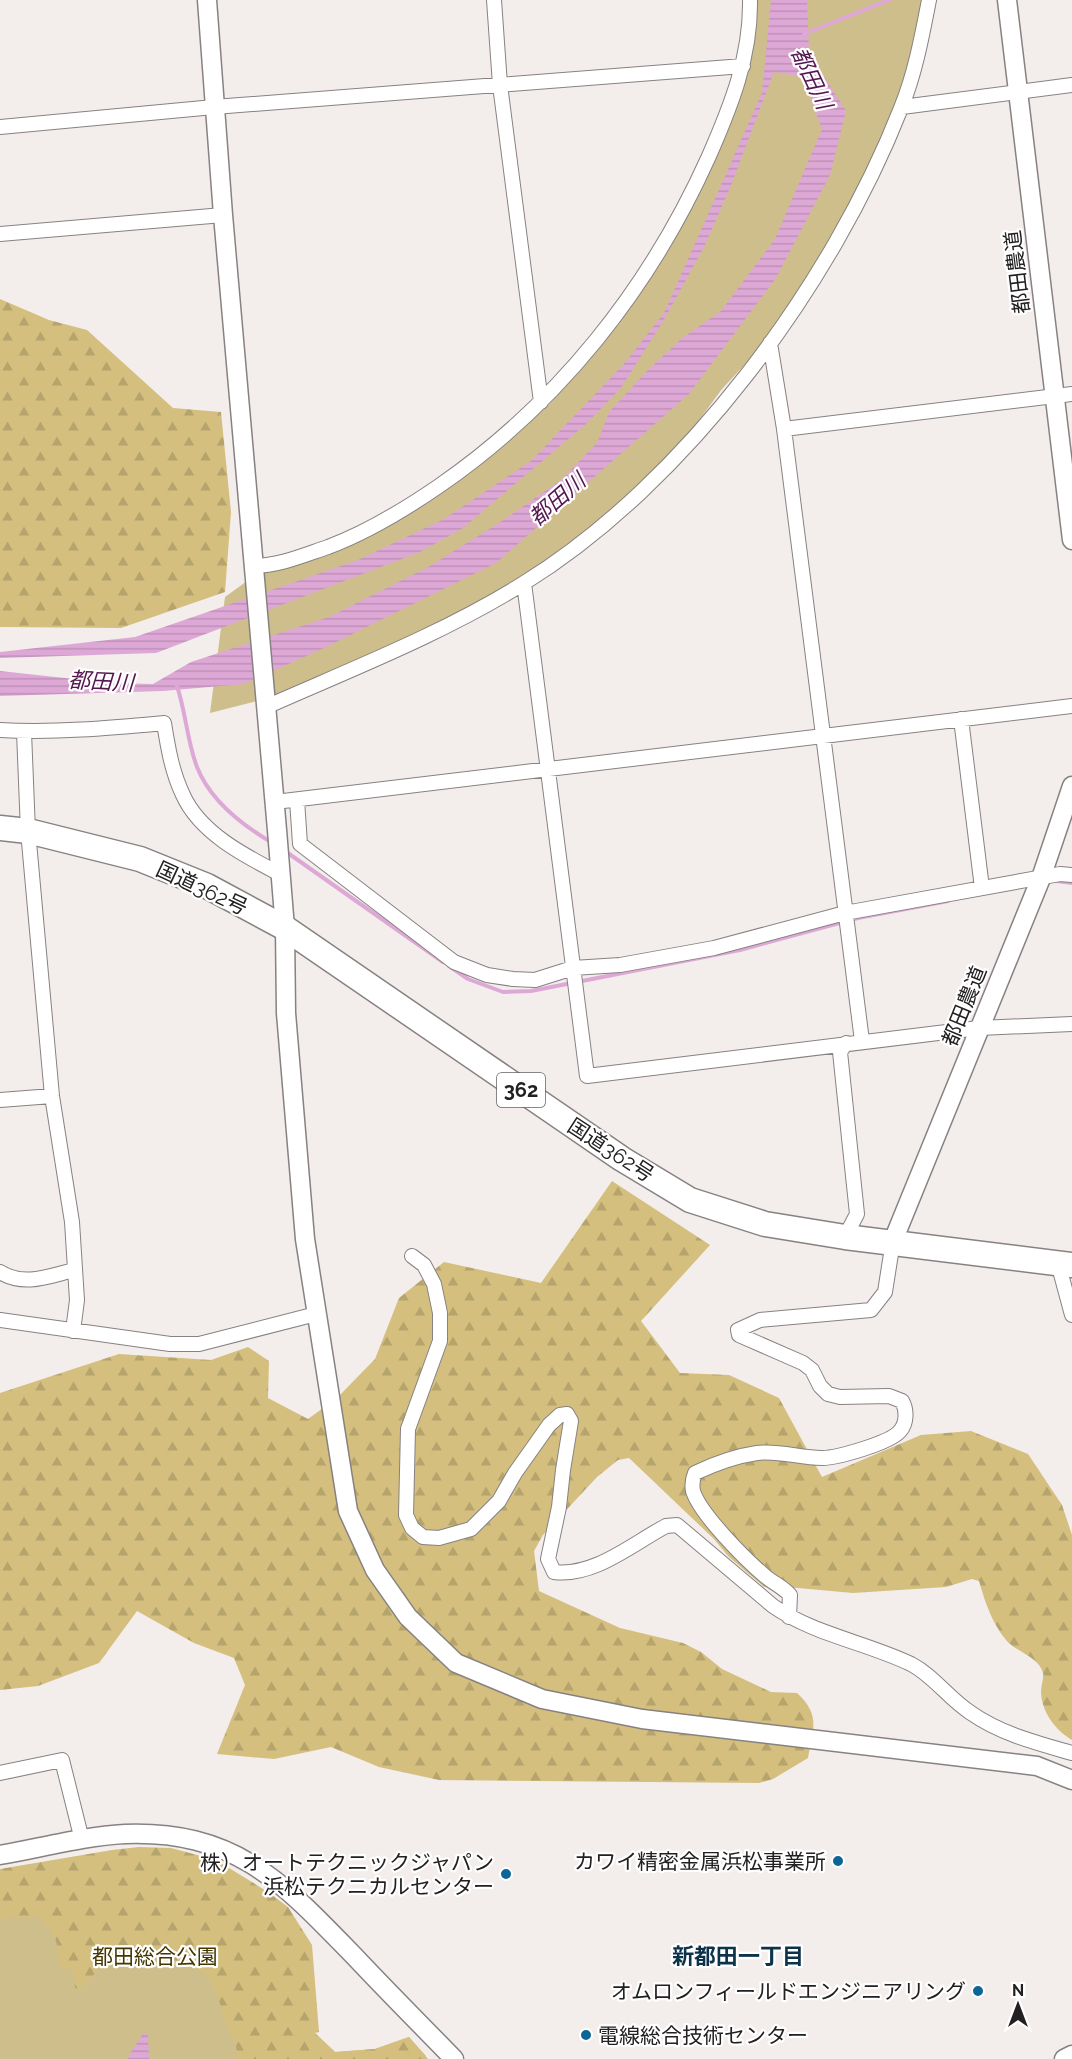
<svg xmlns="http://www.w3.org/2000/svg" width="1072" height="2059" font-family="Raleway,'Noto Sans JP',sans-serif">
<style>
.green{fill:#cebe8b}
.forest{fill:url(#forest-firs)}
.water{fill:url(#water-rules)}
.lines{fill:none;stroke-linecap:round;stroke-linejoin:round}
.stream{stroke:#dea8d6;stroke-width:4}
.street-casing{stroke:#878281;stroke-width:16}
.secondary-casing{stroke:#878281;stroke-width:21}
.highway-casing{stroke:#878281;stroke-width:27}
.street{stroke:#fff;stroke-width:14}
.secondary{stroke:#fff;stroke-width:18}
.highway{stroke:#fff;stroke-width:24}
.poi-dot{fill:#0b6596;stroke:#fff;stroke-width:2}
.labels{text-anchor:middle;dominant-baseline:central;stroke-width:4.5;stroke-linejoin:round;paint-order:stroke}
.shield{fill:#fff;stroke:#646363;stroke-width:1.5}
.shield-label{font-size:20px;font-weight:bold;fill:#222020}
.street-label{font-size:21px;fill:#222020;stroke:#fff}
.poi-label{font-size:21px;fill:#222020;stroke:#fff;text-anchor:end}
.park-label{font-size:21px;fill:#443600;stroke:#fff}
.water-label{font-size:22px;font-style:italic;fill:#551750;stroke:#fff}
.neighbourhood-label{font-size:22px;font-weight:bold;fill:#0c334a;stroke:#fff}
</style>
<defs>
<pattern id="forest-firs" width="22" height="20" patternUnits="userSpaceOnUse" patternTransform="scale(1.5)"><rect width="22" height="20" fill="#d4bf7e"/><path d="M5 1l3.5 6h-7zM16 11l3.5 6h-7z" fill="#b6a46d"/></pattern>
<pattern id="water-rules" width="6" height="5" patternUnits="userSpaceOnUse" patternTransform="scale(1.5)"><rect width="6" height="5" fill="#dea8d6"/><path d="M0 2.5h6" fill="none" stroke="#be90b7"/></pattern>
</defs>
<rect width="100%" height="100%" fill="#f3edec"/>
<!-- green -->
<path class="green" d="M 754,0 L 924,0 L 920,30 L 884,137 L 846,217 L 762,346 L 722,389 L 694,427 L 671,452 L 608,514 L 554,557 L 509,588 L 376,656 L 280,695 L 210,713 L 225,597 L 254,576 L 417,506 L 548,406 L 619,324 L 683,209 L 712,149 Z
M 30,1866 L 315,2033 L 335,2052 L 375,2049 L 409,2037 L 428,2059 L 0,2059 L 0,1873 Z"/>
<!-- forest -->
<path class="forest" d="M 0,299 L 49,320 L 87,330 L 173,408 L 221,412 L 231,512 L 225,592 L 121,628 L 0,627 Z
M 612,1181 L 710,1245 L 641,1321 L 680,1373 L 729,1375 L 779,1398 L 822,1477 L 921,1435 L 971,1431 L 1028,1454 L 1062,1505 L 1072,1535 L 1072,1740 C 1055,1730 1041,1711 1041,1691 C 1041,1686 1044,1678 1043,1673 C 1039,1657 1016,1652 1006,1640 C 992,1623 985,1602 979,1581 L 972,1579 L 946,1587 L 853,1593 L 798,1588 L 764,1587 L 728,1556 L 714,1539 L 629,1458 L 618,1460 L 597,1477 L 543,1535 L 534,1551 L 539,1591 L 620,1628 L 683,1643 L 701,1652 L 722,1669 L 771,1692 L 797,1693 C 821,1715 813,1729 808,1758 L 773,1779 L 759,1783 L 439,1780 L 379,1767 L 331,1747 L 274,1759 L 217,1754 L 245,1685 L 234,1658 L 194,1643 L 137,1611 L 99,1663 L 38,1686 L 0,1690 L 0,1393 L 119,1354 L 211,1360 L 248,1347 L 269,1361 L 268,1398 L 308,1419 L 338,1397 L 375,1359 L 399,1298 L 444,1262 L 541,1283 Z
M 139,1847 L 171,1848 L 216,1860 L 268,1892 L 288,1907 L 312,1945 L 319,2032 L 315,2033 L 335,2052 L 375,2049 L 409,2037 L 426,2056 L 421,2059 L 238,2059 L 236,2046 L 223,2018 L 221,2006 L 215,1991 L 207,1975 L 198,1969 L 173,1960 L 120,1955 L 106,1962 L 80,1989 L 75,1988 L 74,1972 L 71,1968 L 62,1970 C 57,1961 59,1950 56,1941 C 52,1931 44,1924 39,1916 L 7,1918 L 0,1922 L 0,1869 L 112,1850 Z"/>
<!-- water -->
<path class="water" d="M 771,0 L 807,0 L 809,53 L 846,111 L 830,175 L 776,278 L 689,394 L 496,563 L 326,647 L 244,684 L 163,691 L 0,696 L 0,671 L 111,683 L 153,684 L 191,662 L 329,617 L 430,566 L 502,521 L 561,480 L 597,443 L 609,412 L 647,371 L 681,339 L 721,311 L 775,239 L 822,129 L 803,77 L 774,72 L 730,188 L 704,247 L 665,318 L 621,388 L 586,424 L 463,528 L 420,552 L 156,653 L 0,658 L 0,652 L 135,637 L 358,560 L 444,519 L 531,461 L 623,365 L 664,313 L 762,93 Z
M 143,2033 L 148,2035 L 149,2059 L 128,2059 C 131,2049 139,2043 143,2033 Z"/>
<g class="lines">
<!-- stream -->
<path class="stream" d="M 804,34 L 889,0
M 177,686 C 186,713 187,741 197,767 C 210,800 242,825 271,842
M 285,851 L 443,962
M 1057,881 L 1072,883
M 449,966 L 468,979 L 503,992 L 531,991 L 740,950 L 858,918 L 948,901"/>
<defs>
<path id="street" d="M 494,0 L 500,85 L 541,402
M 902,107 L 1072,85
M 0,127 L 214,107 L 743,66
M 0,234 L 223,215
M 770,343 L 784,429 L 862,1041
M 784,429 L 1072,394
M 253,566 C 279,566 304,555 328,547 C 368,532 404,510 439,486 C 558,404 650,288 709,156 C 731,106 751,56 750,0
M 524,583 L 587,1076 L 979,1028 L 1072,1024
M 268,706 C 354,668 444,633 524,583 C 686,483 832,284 901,108 C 915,74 922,36 929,0
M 961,719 L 982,888
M 0,730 C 55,733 109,728 164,723 C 168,748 172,772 183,795 C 200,833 245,856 280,874
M 24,732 L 28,831 L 52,1096 L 72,1222 L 77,1300 L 73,1331
M 297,800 L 300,844 L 454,962 L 487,975 L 513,979 L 535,980 L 573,968 L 620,965 L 714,948 L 845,913 L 1060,874 L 1072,875
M 275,802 L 1072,706
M 0,1100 L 52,1096
M 845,1237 L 857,1214 L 840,1052 L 846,1043
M 412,1256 L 424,1265 L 434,1284 L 440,1313 L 440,1341 L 408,1429 L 406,1515 L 412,1528 L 423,1537 L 439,1538 L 471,1529 L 499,1501 L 515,1473 L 549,1425 L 560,1415 L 567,1414 L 571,1421 L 563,1470 L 559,1507 L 548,1559 L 554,1572 C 594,1577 632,1544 666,1526 L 677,1525 L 773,1606 C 815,1635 865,1642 911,1664 C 934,1676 949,1699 971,1713 C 1001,1734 1037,1743 1072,1753
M 1058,1263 L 1072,1315
M 0,1272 C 24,1287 49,1276 74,1270
M 0,1320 L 170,1344 L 199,1344 L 316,1314
M 789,1617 L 790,1595 C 783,1587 773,1583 765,1576 C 746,1560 700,1514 693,1491 C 692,1486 693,1478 695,1473 C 714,1464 736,1456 757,1453 C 778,1450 800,1458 822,1458 C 837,1458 890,1443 900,1431 C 907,1423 907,1410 902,1401 L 889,1396 L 840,1397 L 828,1394 L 820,1386 L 812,1370 L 803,1363 L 739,1335 L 738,1330 L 760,1320 L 871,1310 L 885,1292 L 893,1241
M 0,1773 L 62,1760 L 82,1840"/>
<path id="secondary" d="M 207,0 L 223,215 L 277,830 L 285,928 L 286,1013 L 305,1239 L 348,1511 L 375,1570 L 408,1617 L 456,1663 L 542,1699 L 642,1719 L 1037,1766 L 1072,1780
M 1007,0 L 1072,540
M 893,1241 L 1041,878 L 1072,786
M 0,1855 C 41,1848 84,1836 125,1834 C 237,1830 284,1884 356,1958 C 388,1992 421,2025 454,2059
M 1064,2059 L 1072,2055"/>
<path id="highway" d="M 0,828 L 28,831 L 140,859 L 207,886 L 285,928 L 622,1159 L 690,1200 L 765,1224 L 845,1237 L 1072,1265"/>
</defs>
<!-- street casing -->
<use href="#street" class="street-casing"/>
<!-- secondary casing -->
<use href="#secondary" class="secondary-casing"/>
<!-- highway casing -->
<use href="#highway" class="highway-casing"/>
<!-- street -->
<use href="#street" class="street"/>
<!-- secondary -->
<use href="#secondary" class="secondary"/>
<!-- highway -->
<use href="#highway" class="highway"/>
</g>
<!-- markers -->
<g class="poi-dot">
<circle cx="838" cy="1861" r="6"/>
<circle cx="506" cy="1874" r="6"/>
<circle cx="978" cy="1991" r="6"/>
<circle cx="586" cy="2035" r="6"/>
</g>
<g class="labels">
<!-- shield labels -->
<rect class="shield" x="497" y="1073" width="48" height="34" rx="4.5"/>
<g class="shield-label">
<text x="521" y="1090">362</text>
</g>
<!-- street labels -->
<g class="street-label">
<text transform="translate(1017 272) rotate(-97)">都田農道</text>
<text transform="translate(202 888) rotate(25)">国道362号</text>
<text transform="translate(964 1006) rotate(-68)">都田農道</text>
<text transform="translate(611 1150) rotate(33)">国道362号</text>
</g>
<!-- poi labels -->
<g class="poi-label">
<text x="826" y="1861">カワイ精密金属浜松事業所</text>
<text x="494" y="1862">株）オートテクニックジャパン<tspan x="494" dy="24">浜松テクニカルセンター</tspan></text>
<text x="966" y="1991">オムロンフィールドエンジニアリング</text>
<text x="598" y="2035" text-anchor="start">電線総合技術センター</text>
</g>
<!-- park labels -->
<g class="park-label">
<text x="155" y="1956">都田総合公園</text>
</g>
<!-- water labels -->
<g class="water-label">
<text transform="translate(812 78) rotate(65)">都田川</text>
<text transform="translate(557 499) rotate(-41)">都田川</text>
<text transform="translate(101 681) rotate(3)">都田川</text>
</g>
<!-- neighbourhood labels -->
<g class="neighbourhood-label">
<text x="738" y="1956">新都田一丁目</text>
</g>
</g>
<!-- north arrow -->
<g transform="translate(1018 2005)" stroke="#ffffff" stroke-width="4.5" paint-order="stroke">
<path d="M0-4.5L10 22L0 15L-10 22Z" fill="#222020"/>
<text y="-9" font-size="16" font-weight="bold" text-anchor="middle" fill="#222020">N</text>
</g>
</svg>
